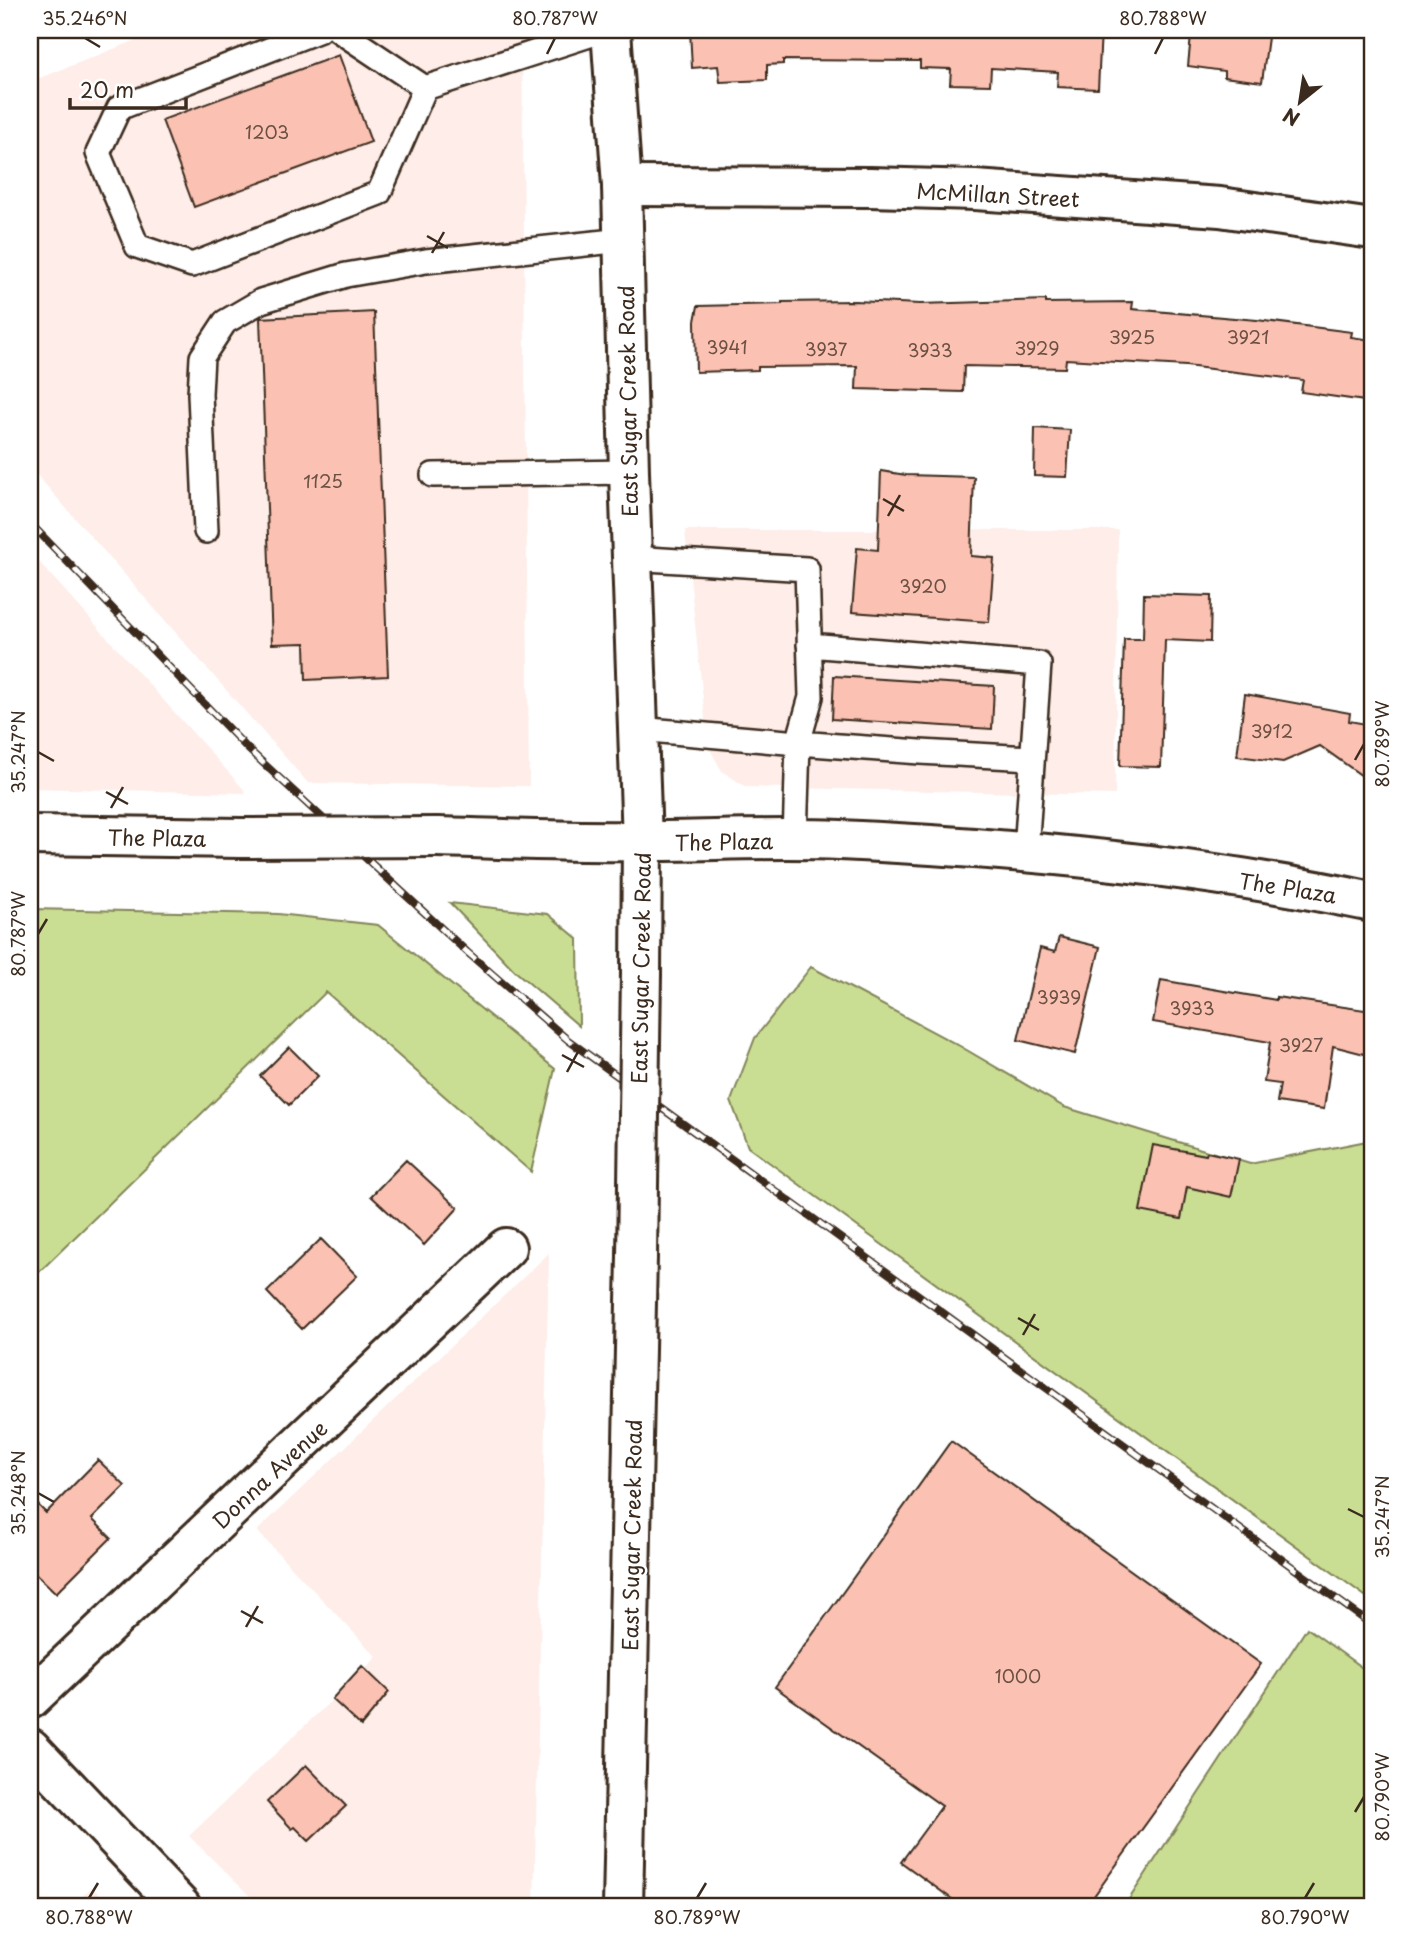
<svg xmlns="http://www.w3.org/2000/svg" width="1402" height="1937" font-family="'Playpen Sans',sans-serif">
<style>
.built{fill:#feede8}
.green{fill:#cade93;stroke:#828458;stroke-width:2}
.building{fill:#fbc2b3;stroke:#3b2a1e;stroke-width:2}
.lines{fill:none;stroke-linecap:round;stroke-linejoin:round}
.service-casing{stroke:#3b2a1e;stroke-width:28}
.minor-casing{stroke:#3b2a1e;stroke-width:44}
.secondary-casing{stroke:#3b2a1e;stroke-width:44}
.primary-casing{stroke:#3b2a1e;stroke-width:44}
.service{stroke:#fff;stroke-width:23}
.minor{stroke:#fff;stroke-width:38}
.secondary{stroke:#fff;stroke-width:38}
.primary{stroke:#fff;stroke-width:38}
.rail-casing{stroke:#3b2a1e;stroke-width:8}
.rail{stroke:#fff;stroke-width:5;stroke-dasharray:16;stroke-linecap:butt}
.secondary-bridge-casing{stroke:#3b2a1e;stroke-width:44;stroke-linecap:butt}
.primary-bridge-casing{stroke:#3b2a1e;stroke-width:44;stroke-linecap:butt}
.secondary-bridge{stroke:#fff;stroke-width:38}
.primary-bridge{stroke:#fff;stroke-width:38}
.ticks{fill:none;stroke:#3b2a1e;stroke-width:2.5}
.labels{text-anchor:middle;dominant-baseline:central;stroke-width:5;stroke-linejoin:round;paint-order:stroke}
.number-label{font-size:18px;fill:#6b5043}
.street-label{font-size:21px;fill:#3b2a1e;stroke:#fff}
.neatline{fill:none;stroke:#3b2a1e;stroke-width:2.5}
.ticks-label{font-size:18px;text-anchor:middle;fill:#3b2a1e}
</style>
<rect width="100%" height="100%" fill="#fff"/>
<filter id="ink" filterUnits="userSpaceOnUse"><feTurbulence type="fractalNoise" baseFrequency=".0143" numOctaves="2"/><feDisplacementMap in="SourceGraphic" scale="14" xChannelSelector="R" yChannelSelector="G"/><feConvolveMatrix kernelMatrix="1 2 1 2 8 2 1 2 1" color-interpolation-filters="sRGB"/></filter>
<g filter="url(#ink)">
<!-- built -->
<path class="built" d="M 162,30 L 522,30 L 529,786 L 308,783 L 30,467 L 30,82 Z
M 685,530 L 1118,530 L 1115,795 L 746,787 L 722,771 L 708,746 Z
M 30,552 L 247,793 L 30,788 Z
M 549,1253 L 534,1907 L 261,1907 L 189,1836 L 377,1657 L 257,1531 Z
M 92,1887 L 112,1907 L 71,1907 Z"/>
<!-- green -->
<path class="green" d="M 450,903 L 548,914 L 578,939 L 579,1026 L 515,971 Z
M 30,909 L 278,914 L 378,925 L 555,1069 L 531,1172 L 326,992 L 30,1281 Z
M 811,967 L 958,1045 L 1064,1107 L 1250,1164 L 1372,1140 L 1372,1601 L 748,1147 L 731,1101 L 755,1038 Z
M 1307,1628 L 1372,1675 L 1372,1907 L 1124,1907 Z"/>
<!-- building -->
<path class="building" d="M 690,30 L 1101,30 L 1098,89 L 1057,87 L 1058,72 L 991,68 L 990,85 L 950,84 L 951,69 L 920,68 L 920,61 L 783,60 L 783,64 L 767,65 L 767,80 L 720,82 L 718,66 L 692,68 Z
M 1206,30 L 1269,30 L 1262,82 L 1224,77 L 1224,71 L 1188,66 L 1191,36 L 1205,38 Z
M 339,55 L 371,142 L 194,207 L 162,120 Z
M 1046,300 L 1046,303 L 1133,302 L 1132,309 L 1257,320 L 1352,332 L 1351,337 L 1372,340 L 1365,401 L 1301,392 L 1303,380 L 1186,366 L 1066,359 L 1065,368 L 964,366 L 963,392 L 856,389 L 857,366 L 758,367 L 758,370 L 696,372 L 695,321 L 698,306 L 782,304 L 782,302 L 855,301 L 920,304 Z
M 374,312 L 388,676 L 306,680 L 305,643 L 272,644 L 260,318 Z
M 1035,428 L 1070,430 L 1067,477 L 1034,476 Z
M 881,471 L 906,475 L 974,477 L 971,556 L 994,558 L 989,622 L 852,612 L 857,548 L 878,550 Z
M 1144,594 L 1211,596 L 1210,642 L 1165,640 L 1161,767 L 1120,766 L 1124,639 L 1143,639 Z
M 834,676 L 994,686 L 992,729 L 832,719 Z
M 1245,694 L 1350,713 L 1349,721 L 1372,725 L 1372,783 L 1320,746 L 1283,762 L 1237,756 Z
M 1059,937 L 1100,947 L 1075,1054 L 1018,1040 L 1040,948 L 1055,952 Z
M 1161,980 L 1276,1000 L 1276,997 L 1372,1011 L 1372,1056 L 1333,1046 L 1324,1109 L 1277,1102 L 1280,1084 L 1264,1082 L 1270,1042 L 1153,1022 Z
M 289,1047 L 318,1076 L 289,1105 L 260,1076 Z
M 1153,1145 L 1206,1155 L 1207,1152 L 1239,1159 L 1231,1197 L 1187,1187 L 1181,1219 L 1140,1211 Z
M 406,1160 L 458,1208 L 424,1245 L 371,1196 Z
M 321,1239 L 357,1276 L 302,1329 L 267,1292 Z
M 951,1441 L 1261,1664 L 1086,1907 L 963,1907 L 901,1862 L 942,1806 L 775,1687 Z
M 98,1460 L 125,1486 L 92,1519 L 111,1538 L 56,1593 L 30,1568 L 30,1497 L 46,1513 Z
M 362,1666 L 389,1692 L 361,1726 L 332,1699 Z
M 306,1765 L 346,1806 L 309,1841 L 295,1827 L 292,1829 L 267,1802 Z"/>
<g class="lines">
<defs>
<path id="service" d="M 320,30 L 119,108 L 98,153 L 137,246 L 192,265 L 379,193 L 425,88 L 605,30
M 338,30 L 425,88
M 433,475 L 629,472
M 206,531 L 200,394 L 202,357 L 225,322 L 261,301 L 346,275 L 426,261 L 623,240
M 631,558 L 807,569 L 811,697 L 798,743 L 638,729
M 809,645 L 1039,664 L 1026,851
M 795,840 L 798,743 L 920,752 L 1032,758"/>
<path id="minor" d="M 622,186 L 870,187 L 975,190 L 1220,207 L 1372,229
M 30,1699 L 506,1248
M 30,1748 L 181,1907"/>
<path id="secondary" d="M 30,835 L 241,838
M 437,837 C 506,839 575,842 644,841 C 709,841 775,837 840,840 C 1018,848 1198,865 1372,902"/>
<path id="primary" d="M 611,30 L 622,186 L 629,472 L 642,842 L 641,973
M 623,1907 L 637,1256"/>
</defs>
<!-- service casing -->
<use href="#service" class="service-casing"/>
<!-- minor casing -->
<use href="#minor" class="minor-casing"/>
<!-- secondary casing -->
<use href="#secondary" class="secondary-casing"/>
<!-- primary casing -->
<use href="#primary" class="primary-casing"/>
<!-- service -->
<use href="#service" class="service"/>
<!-- minor -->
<use href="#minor" class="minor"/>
<!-- secondary -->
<use href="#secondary" class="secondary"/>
<!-- primary -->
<use href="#primary" class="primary"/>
<defs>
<path id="rail" d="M 30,523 L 248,749 L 467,952 L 568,1040 L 1372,1625"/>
</defs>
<!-- rail casing -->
<use href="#rail" class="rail-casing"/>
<!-- rail -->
<use href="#rail" class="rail"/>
<defs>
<path id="secondary-bridge" d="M 241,838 L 437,837"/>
<path id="primary-bridge" d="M 637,1256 L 641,973"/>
</defs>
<!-- secondary-bridge casing -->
<use href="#secondary-bridge" class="secondary-bridge-casing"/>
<!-- primary-bridge casing -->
<use href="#primary-bridge" class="primary-bridge-casing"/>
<!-- secondary-bridge -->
<use href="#secondary-bridge" class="secondary-bridge"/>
<!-- primary-bridge -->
<use href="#primary-bridge" class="primary-bridge"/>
</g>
</g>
<!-- ticks -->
<path class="ticks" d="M 85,38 L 100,47M 547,54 L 555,38M 1155,54 L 1163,38M 427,236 L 448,248M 432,253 L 444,232M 883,499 L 904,511M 888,516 L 900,495M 38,752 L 54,761M 1355,760 L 1364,744M 106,792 L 128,804M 111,808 L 123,787M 38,934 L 47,919M 562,1055 L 584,1067M 567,1072 L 579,1050M 1018,1318 L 1039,1330M 1023,1335 L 1035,1314M 38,1493 L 54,1502M 1348,1509 L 1364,1517M 241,1611 L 263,1623M 246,1627 L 258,1606M 1355,1812 L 1364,1797M 89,1898 L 98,1883M 697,1898 L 706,1883M 1305,1898 L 1314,1883"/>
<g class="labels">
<!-- number labels -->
<g class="number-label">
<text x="267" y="131">1203</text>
<text x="1132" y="336">3925</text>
<text x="1248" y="336">3921</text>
<text x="727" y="346">3941</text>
<text x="1037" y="347">3929</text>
<text x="826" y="348">3937</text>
<text x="930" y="349">3933</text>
<text x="323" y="480">1125</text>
<text x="923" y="585">3920</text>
<text x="1272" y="730">3912</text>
<text x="1059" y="996">3939</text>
<text x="1192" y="1007">3933</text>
<text x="1301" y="1044">3927</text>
<text x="1018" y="1675">1000</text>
</g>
<!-- street labels -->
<g class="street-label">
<text transform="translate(998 194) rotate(3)">McMillan Street</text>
<text transform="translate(627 401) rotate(-91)">East Sugar Creek Road</text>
<text transform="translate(157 837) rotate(1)">The Plaza</text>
<text transform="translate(724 841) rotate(-1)">The Plaza</text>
<text transform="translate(1288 887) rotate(9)">The Plaza</text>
<text transform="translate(640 968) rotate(-89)">East Sugar Creek Road</text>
<text transform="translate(269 1474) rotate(-43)">Donna Avenue</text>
<text transform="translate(631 1535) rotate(-89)">East Sugar Creek Road</text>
</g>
</g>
<!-- margin -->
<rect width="1402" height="1937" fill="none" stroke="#fff" stroke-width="77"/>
<!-- north arrow -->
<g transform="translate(1300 102) rotate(210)" stroke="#ffffff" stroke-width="5" paint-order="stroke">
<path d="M0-5L12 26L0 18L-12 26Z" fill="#3b2a1e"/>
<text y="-10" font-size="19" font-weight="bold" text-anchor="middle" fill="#3b2a1e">N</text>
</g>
<!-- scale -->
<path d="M70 98v10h116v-10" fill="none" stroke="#3b2a1e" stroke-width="3.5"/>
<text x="80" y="98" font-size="21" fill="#3b2a1e" stroke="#ffffff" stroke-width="5" paint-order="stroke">20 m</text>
<rect x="38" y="38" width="1326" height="1860" class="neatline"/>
<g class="ticks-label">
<text x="85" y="25">35.246°N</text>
<text x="555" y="25">80.787°W</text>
<text x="1163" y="25">80.788°W</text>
<text transform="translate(1383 744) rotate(-90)" y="6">80.789°W</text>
<text transform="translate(19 752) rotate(-90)" y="6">35.247°N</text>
<text transform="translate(19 934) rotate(-90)" y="6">80.787°W</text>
<text transform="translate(19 1493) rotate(-90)" y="6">35.248°N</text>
<text transform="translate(1383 1517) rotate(-90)" y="6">35.247°N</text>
<text transform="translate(1383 1797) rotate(-90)" y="6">80.790°W</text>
<text x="89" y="1924">80.788°W</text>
<text x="697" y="1924">80.789°W</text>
<text x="1305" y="1924">80.790°W</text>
</g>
</svg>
